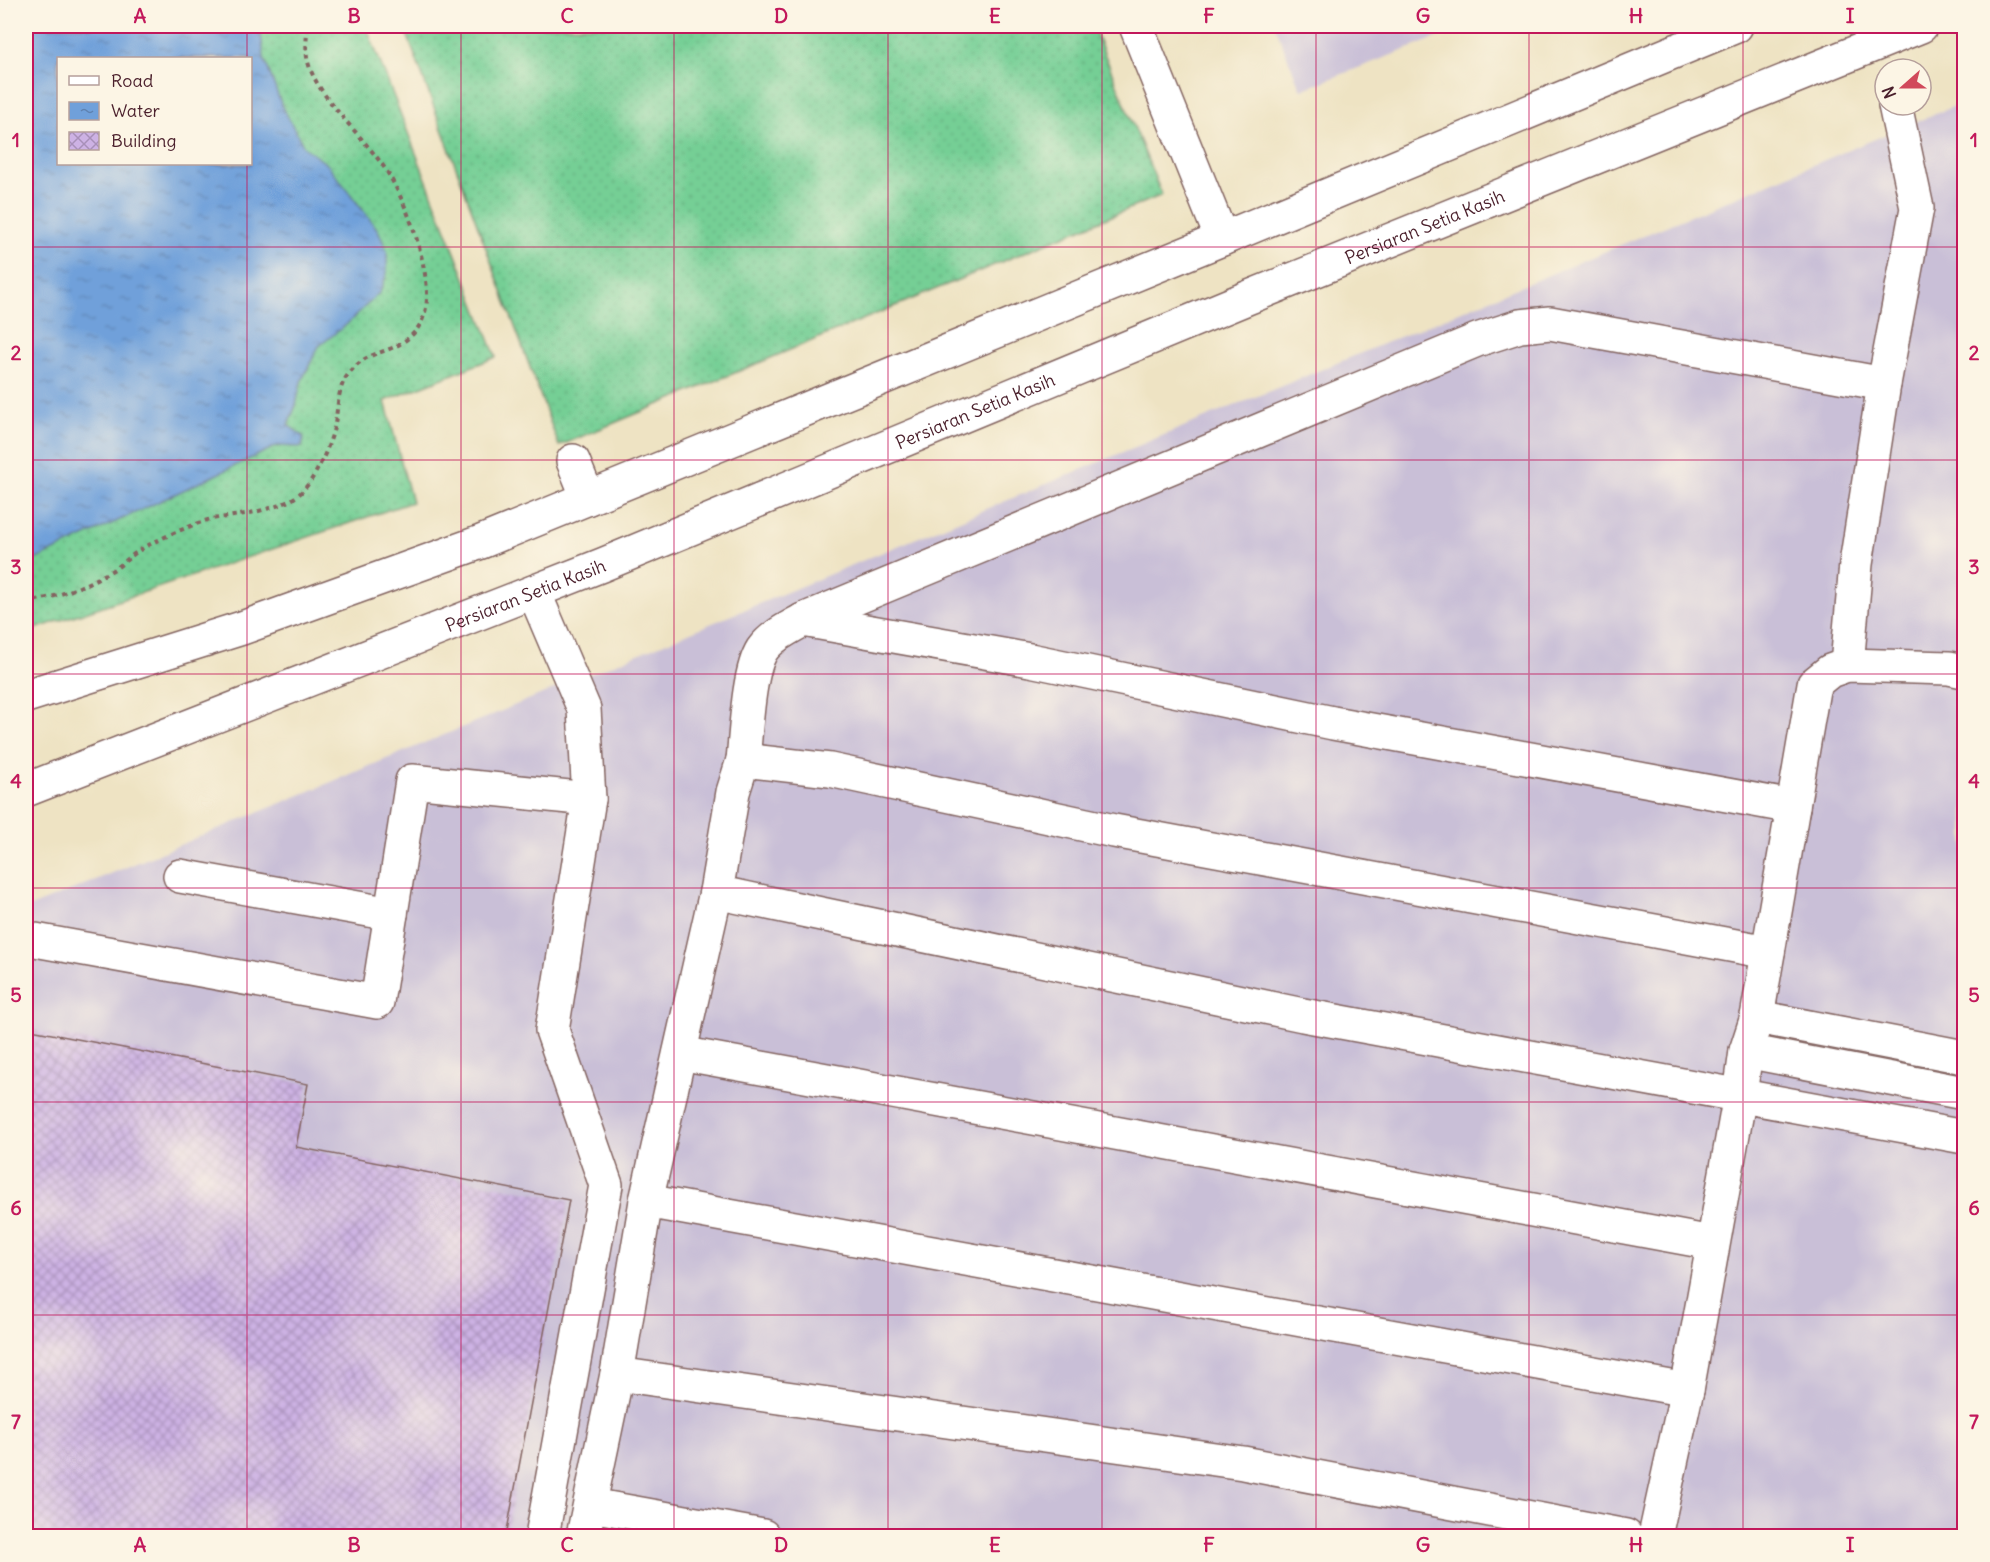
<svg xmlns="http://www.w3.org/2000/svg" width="1990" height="1562" font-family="Delius,sans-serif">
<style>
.industrial{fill:#c9bfd7}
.grass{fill:url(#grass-dots);stroke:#607760;stroke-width:1.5;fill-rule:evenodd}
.water{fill:url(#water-ripples);stroke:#5d6082;stroke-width:1.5;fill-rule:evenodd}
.building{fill:url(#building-cross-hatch)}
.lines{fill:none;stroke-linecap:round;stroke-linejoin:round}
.minor-casing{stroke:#836460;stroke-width:36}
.path{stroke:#836460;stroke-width:4;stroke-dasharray:4.5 4.5;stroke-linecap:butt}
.minor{stroke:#fff;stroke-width:33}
.grid{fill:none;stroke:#c2185b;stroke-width:1.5;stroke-opacity:0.55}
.labels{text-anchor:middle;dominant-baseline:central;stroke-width:4.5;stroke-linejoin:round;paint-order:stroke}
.street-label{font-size:18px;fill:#4a1f2b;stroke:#fcf5e5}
.neatline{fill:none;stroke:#c2185b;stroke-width:2}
.grid-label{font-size:20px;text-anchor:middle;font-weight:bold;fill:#c2185b}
</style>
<defs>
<pattern id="grass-dots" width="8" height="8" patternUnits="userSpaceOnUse" patternTransform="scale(1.5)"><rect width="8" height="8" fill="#75cf95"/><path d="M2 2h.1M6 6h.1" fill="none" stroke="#67b181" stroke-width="1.8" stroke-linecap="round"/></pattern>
<pattern id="water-ripples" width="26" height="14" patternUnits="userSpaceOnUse" patternTransform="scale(1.5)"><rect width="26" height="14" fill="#70a0da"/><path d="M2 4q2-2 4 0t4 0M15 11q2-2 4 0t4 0" fill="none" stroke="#5e82b1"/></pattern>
<pattern id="building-cross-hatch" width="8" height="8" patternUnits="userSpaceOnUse" patternTransform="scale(1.5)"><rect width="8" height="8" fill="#cdb2e4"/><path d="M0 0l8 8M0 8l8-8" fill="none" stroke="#a890b9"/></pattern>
</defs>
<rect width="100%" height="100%" fill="#fcf5e5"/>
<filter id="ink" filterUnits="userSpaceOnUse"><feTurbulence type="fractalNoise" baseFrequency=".0167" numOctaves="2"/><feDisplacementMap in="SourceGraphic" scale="12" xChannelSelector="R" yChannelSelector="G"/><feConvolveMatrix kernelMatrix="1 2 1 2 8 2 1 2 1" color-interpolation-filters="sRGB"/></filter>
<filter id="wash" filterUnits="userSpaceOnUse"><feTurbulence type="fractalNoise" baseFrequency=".008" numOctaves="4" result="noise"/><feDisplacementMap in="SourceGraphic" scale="24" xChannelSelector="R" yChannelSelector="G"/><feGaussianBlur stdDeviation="1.35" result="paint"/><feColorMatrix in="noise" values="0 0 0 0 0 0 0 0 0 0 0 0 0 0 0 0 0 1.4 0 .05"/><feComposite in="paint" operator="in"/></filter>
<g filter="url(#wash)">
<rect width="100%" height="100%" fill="#eee3c3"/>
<!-- industrial -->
<path class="industrial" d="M 1275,26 L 1467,26 L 1301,90 Z
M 1964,102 L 1964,1536 L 26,1536 L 26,909 Z"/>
<!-- grass -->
<path class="grass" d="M 26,26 L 366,26 L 496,357 L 385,401 L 412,502 L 26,632 ZM 58,58 L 250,58 L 250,164 L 58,164 Z
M 404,26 L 1093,26 L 1162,195 L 559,446 Z"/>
<!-- water -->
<path class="water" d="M 26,26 L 260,26 L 264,58 L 282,106 L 304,147 L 328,165 L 378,230 L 387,251 L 387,273 L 380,292 L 346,325 L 319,346 L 301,382 L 296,405 L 288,425 L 304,437 L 302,447 L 277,446 L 37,559 L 26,561 ZM 58,58 L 250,58 L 250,164 L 58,164 Z"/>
<g id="blocks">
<!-- building -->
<path class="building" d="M 26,1029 L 308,1084 L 296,1147 L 569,1200 L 506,1536 L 26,1536 Z"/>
</g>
</g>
<g filter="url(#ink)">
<use href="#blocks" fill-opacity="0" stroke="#836460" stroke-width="1.5"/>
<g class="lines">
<defs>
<g id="minor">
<path d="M 1136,26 L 1222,239"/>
<path d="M 573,461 L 588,498"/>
<path d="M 534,592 L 584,709 L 589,799 L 552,1030 L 606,1185 L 542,1536"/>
<path d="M 803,620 L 1477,340 L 1520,326 L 1550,323 L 1884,384"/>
<path d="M 1847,665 L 1856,564 L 1884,384 L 1917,208 L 1895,105"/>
<path d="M 26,696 L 242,628 L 481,542 L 1222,239 L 1736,26"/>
<path d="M 743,760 C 746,733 748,672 762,650 C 772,636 789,628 803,620 L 1030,660 L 1333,723 L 1793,807"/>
<path id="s1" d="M 26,790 L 602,565 L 1247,298 L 1921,26"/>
<path d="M 180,876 L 391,914"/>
<path d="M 716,892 L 733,792 L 743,760 L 830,770 L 1114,831 L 1768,952"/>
<path d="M 35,940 L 377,1002 L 412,781 L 589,799"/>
<path d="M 1757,1017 L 1814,684 L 1830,671 L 1847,665 L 1949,668 L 1964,671"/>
<path d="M 1746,1051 L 1964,1093"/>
<path d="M 680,1053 L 1712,1243"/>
<path d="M 646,1201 L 1687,1390"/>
<path d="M 617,1374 L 1243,1463 L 1626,1536"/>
<path d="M 591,1505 L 763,1536"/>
<path d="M 583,1536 L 617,1374 L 646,1201 L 716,892 L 1303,1015 L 1964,1137"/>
<path d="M 1655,1536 L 1687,1390 L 1740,1095 L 1746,1051 L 1757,1017 L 1964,1057"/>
</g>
</defs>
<!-- minor casing -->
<use href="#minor" class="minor-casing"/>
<!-- path -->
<path class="path" d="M 26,601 C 53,600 87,585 111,571 C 121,566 130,556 140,550 C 158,539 182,529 202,522 C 211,518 223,518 233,516 C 248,514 281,507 294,498 C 313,486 328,450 334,428 C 338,412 337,389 347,376 C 361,357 371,356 392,348 C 428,332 431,303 424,269 C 418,237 406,204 389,175 C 368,139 318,100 308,62 C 305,51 307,36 307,26"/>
<!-- minor -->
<use href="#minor" class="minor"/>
</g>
</g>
<!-- grid -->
<path class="grid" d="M 247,26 L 247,58M 461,26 L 461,1536M 674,26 L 674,1536M 888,26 L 888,1536M 1102,26 L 1102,1536M 1316,26 L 1316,1536M 1529,26 L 1529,1536M 1743,26 L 1743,1536M 247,164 L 247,1536M 26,247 L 1964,247M 26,460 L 1964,460M 26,674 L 1964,674M 26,888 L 1964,888M 26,1102 L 1964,1102M 26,1315 L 1964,1315"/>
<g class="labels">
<!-- street labels -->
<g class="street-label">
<text stroke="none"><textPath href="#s1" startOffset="1508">Persiaran Setia Kasih</textPath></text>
<text stroke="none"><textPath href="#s1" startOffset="1022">Persiaran Setia Kasih</textPath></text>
<text stroke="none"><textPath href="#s1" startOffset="536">Persiaran Setia Kasih</textPath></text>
</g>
</g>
<!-- margin -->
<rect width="1990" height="1562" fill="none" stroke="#fcf5e5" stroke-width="66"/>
<!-- legend -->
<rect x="57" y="57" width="195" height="108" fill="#fcf5e5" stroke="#b59f9b" stroke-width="1.5"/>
<rect x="69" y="76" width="30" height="9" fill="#ffffff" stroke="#b59f9b" stroke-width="1.5"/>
<text x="111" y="87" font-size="18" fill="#4a1f2b">Road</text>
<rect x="69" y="102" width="30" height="18" fill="url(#water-ripples)" stroke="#b59f9b" stroke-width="1.5"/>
<text x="111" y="117" font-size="18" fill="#4a1f2b">Water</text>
<rect x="69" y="132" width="30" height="18" fill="url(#building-cross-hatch)" stroke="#b59f9b" stroke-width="1.5"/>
<text x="111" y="147" font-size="18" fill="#4a1f2b">Building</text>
<!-- north arrow -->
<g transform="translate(1903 87) rotate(249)"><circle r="28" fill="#fcf5e5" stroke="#b59f9b" stroke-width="1.5"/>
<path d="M0-4.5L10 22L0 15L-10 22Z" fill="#d1495b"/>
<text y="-9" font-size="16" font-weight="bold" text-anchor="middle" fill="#4a1f2b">N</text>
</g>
<rect x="33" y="33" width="1924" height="1496" class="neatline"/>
<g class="grid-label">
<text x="140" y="23">A</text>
<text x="354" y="23">B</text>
<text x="567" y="23">C</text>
<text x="781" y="23">D</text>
<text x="995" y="23">E</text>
<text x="1209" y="23">F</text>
<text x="1423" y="23">G</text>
<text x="1636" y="23">H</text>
<text x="1850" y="23">I</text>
<text x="16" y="147">1</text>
<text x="1974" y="147">1</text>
<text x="16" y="360">2</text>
<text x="1974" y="360">2</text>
<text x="16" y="574">3</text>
<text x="1974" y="574">3</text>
<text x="16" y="788">4</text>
<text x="1974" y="788">4</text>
<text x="16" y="1002">5</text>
<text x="1974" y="1002">5</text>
<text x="16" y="1215">6</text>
<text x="1974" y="1215">6</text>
<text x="16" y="1429">7</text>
<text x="1974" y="1429">7</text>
<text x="140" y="1552">A</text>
<text x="354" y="1552">B</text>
<text x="567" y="1552">C</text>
<text x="781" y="1552">D</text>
<text x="995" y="1552">E</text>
<text x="1209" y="1552">F</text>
<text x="1423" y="1552">G</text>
<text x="1636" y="1552">H</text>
<text x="1850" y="1552">I</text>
</g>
</svg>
